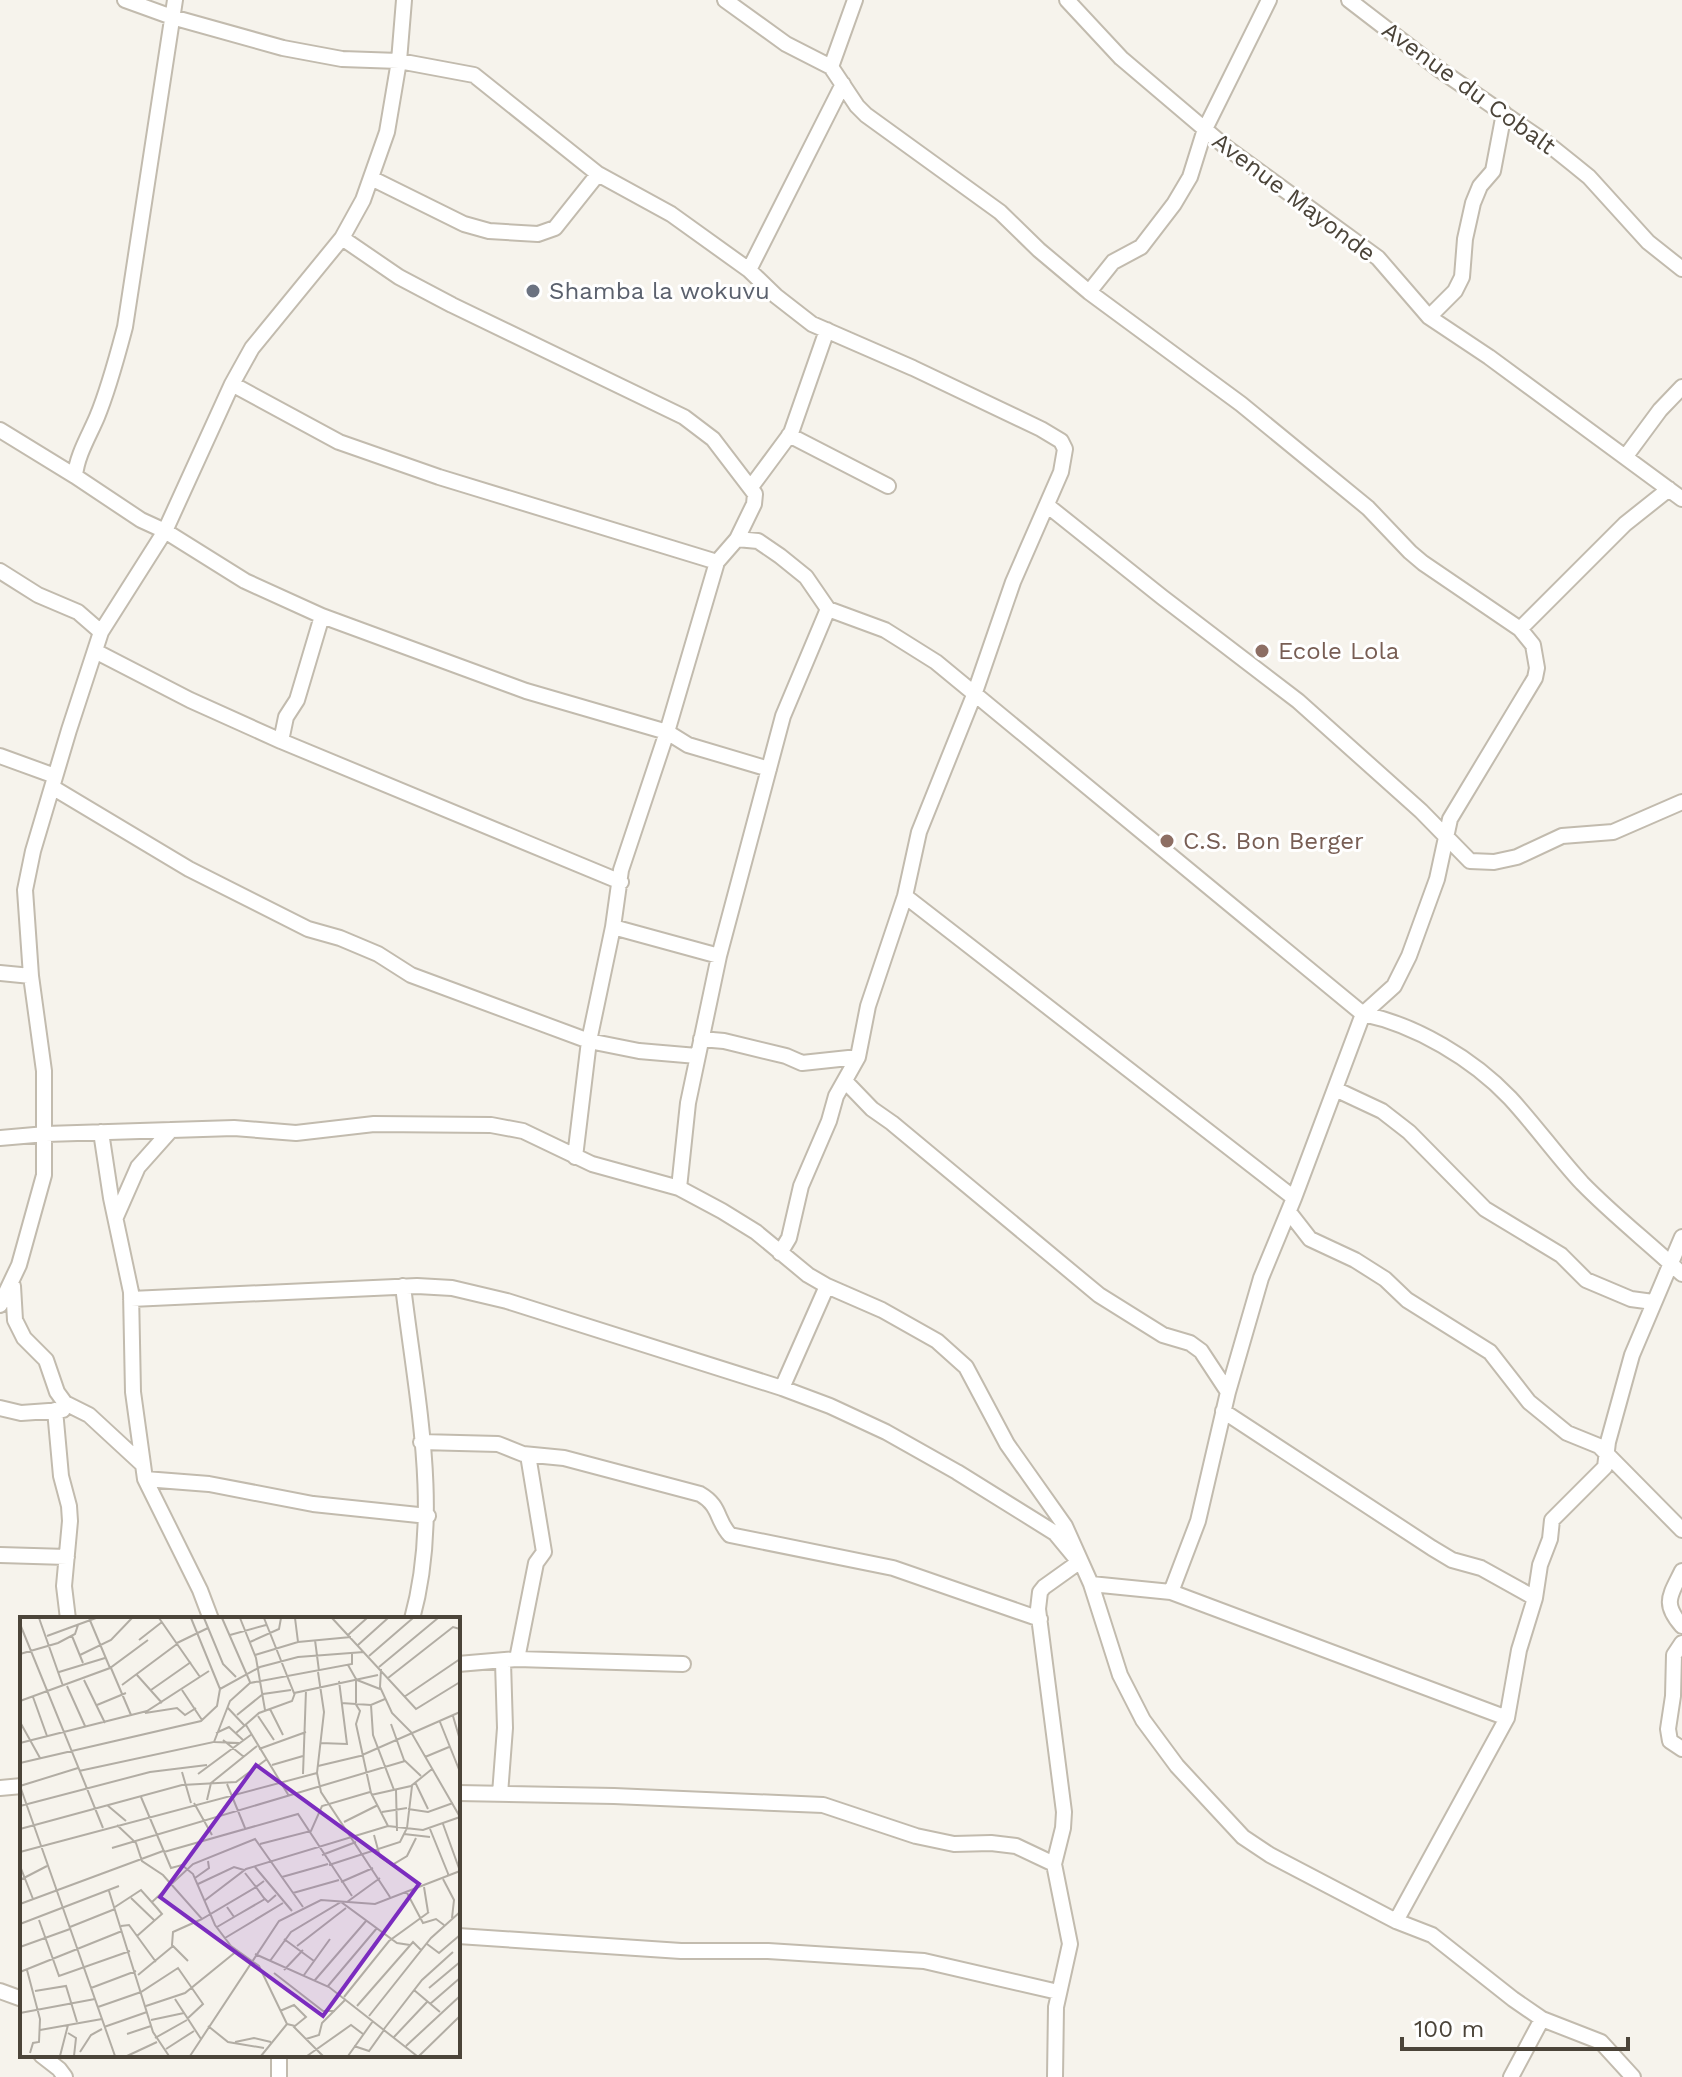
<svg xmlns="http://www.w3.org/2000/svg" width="1682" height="2077" font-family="'Work Sans',sans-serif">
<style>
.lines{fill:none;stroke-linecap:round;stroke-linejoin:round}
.street-casing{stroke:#c2bbae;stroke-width:18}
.street{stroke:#fff;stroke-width:14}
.worship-dot{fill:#6b7280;stroke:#fff;stroke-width:3}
.education-dot{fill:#8d6e63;stroke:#fff;stroke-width:3}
.labels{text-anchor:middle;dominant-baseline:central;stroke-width:6;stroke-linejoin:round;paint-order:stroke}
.street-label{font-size:24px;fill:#4b4439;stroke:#fff}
.worship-label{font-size:24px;fill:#5b616d;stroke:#fff;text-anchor:start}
.education-label{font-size:24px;fill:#785e54;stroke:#fff;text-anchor:start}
.inset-road{fill:none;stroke:#b2ada4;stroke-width:2}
.view{fill:#7b2cbf;fill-opacity:0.15;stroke:#7b2cbf;stroke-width:4}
.inset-edge{fill:none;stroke:#4b4439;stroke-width:4}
</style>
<rect width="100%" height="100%" fill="#f6f3ec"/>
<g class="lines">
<defs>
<path id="street" d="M 125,0 L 172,17 L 283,48 L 342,59 L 399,61 L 474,75 L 598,174 L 671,214 L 749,270 L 776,296 L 812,324 L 913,368 L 1041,429 L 1061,441 L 1065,449 L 1061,472 L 1013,582 L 974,695 L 919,832 L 905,896 L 868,1006 L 858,1057 L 836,1096 L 829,1121 L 801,1186 L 789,1238 L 780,1253
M 175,0 L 125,327 C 117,357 109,388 97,417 C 89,436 77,455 75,476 L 141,520 L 165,531 L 245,581 L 322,616 L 526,691 L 667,732 L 717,562 L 737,539 L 758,541 L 780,556 L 806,577 L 828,609 L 885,630 L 936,662 L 1363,1014 C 1416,1025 1473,1059 1510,1098 C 1535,1125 1557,1156 1582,1183 C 1613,1215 1649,1243 1682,1274
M 725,0 L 786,44 L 831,67 L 857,106 L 866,115 L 1000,212 L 1039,250 L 1089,292 L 1241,404 L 1368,508 L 1410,552 L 1423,563 L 1520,629 L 1533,645 L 1537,668 L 1535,678 L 1450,819 L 1437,879 L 1409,956 L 1394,986 L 1363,1014 L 1294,1198 L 1261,1278 L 1228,1392 L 1198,1521 L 1171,1592
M 1067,0 L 1121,58 L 1227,148 L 1378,258 L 1429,317 L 1489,357 L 1682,499
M 1349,0 L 1440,70 L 1548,144 L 1573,164 L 1589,177 L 1648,242 L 1682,269
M 831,67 L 855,0
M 371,178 L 464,224 L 489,231 L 538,234 L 555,228 L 598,174
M 342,238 L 399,277 L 452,305 L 684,417 L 713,439 L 755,494 L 754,504 L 737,539
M 749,270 L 843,84
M 1089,292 L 1113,262 L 1141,247 L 1174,204 L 1190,177 L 1205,129 L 1269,0
M 1429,317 L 1455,291 L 1462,277 L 1465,239 L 1473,203 L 1480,186 L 1493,171 L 1504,113
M 232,384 L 339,442 L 439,477 L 717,562
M 0,430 L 75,476
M 789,435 L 888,486
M 1626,456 L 1660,410 L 1682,387
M 751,487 L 791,433 L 827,330
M 1048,506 L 1162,597 L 1298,701 L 1421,811 L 1470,861 L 1494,862 L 1517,857 L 1562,836 L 1613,832 L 1682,802
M 0,571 L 38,595 L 78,612 L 101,632
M 1520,629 L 1625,524 L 1669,489
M 95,651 L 190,700 L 281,741 L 286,717 L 297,700 L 322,616
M 281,741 L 621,882
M 0,756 L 55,776
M 52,787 L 189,869 L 308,929 L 340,938 L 378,954 L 411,975 L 589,1041 L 639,1051 L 697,1056
M 905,896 L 1294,1198
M 719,956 L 613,927 L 621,870 L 667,732 L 688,745 L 769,769
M 0,973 L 31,976
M 701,1039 L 724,1041 L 786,1056 L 802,1063 L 858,1057
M 845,1081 L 872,1109 L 892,1123 L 1099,1295 L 1163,1335 L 1190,1343 L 1201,1351 L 1228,1392
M 1335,1089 L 1382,1111 L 1409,1132 L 1485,1209 L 1561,1255 L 1586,1280 L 1631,1299 L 1653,1302
M 101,1132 L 111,1198 L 131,1292 L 133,1392 L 145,1479 L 200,1590 L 211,1619
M 0,1138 L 46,1134 L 234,1128 L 296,1133 L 374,1124 L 491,1125 L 523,1131 L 592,1164 L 679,1188 L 722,1211 L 756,1232 L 808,1275 L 827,1286 L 882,1310 L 937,1341 L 966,1367 L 1007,1444 L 1065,1526 L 1091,1584 L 1120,1675 L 1143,1720 L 1177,1766 L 1243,1837 L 1270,1855 L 1396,1921 L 1432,1935 L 1513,1999 L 1542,2019 L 1601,2042 L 1633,2077
M 575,1157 L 589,1041 L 613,927
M 679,1188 L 688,1103 L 719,956 L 783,716 L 828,609
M 1289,1212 L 1310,1239 L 1355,1260 L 1385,1279 L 1407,1300 L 1490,1352 L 1529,1402 L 1567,1433 L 1599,1446 L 1682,1530
M 116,1217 L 138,1167 L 171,1130
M 13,1286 L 15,1320 L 24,1338 L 46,1360 L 57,1392 L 65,1403 L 89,1415 L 141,1463
M 403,1286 C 416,1396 442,1511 412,1619
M 131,1299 L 417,1286 L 452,1288 L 507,1301 L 782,1388 L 830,1406 L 886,1432 L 957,1472 L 1055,1533 L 1079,1562 L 1044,1587 L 1040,1592 L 1038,1609 L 1064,1812 L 1063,1828 L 1054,1864 L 1070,1944 L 1056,2007 L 1055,2077
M 0,1305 L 19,1265 L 44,1175 L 44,1071 L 31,976 L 25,890 L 33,851 L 69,730 L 101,632 L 165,531 L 232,384 L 252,348 L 342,238 L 363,200 L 387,132 L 399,61 L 404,0
M 782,1388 L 827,1286
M 0,1408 L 21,1413 L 63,1410
M 55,1410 L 61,1476 L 69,1506 L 70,1521 L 64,1586 L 68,1619
M 1223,1411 L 1432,1548 L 1452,1560 L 1481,1568 L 1535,1598
M 421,1442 L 498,1444 L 523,1454 L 564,1458 L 700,1494 C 721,1506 716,1520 730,1535 L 893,1568 L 1040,1619
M 145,1479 L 209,1484 L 313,1504 L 428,1516
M 0,1555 L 67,1557
M 1682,1571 C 1670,1596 1662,1603 1682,1626
M 1091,1584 L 1171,1592 L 1507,1718
M 1682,1643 L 1674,1655 L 1673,1696 L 1668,1729 L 1670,1741 L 1682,1749
M 517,1659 L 536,1563 L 544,1552 L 528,1455
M 458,1664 L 517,1659 L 683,1664
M 0,1788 L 22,1786
M 458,1793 L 614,1796 L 823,1805 L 916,1836 L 954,1844 L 991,1843 L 1016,1846 L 1054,1864
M 500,1794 L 505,1728 L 503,1662
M 1396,1921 L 1507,1718 L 1519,1650 L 1535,1598 L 1540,1565 L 1550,1539 L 1552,1520 L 1605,1467 L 1608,1442 L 1632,1355 L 1682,1237
M 458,1936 L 681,1951 L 768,1951 L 924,1961 L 1058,1992
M 0,1991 L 22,1999
M 41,2055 L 59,2069 L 65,2077
M 279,2077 L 279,2055
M 1511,2077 L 1542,2019"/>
</defs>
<!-- street casing -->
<use href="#street" class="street-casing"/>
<!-- street -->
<use href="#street" class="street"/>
</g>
<!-- markers -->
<circle class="worship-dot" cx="533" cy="291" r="8"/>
<g class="education-dot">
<circle cx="1262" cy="651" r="8"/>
<circle cx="1167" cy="841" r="8"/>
</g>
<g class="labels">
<!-- street labels -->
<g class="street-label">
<text transform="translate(1469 88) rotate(36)">Avenue du Cobalt</text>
<text transform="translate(1294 197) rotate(37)">Avenue Mayonde</text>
</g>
<!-- worship labels -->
<g class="worship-label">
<text x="549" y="291">Shamba la wokuvu</text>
</g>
<!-- education labels -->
<g class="education-label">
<text x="1278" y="651">Ecole Lola</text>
<text x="1183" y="841">C.S. Bon Berger</text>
</g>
</g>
<!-- overview -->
<g transform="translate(20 1617)">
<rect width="440" height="440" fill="#f6f3ec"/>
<path class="inset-road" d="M 19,1 L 43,69M 69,1 L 90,51M 139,1 L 180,60M 171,1 L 200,72M 184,1 L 203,47 L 216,60M 202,1 L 230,65M 220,1 L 236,41 L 245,93M 244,1 L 274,76 L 358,58M 275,1 L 278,25M 312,1 L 396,92 L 440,65M 0,7 L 83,211M 210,18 L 246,8M 328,18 L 347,1M 27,19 L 76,1M 52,19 L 63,46M 119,23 L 142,5M 295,23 L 299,54M 230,25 L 259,12 L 261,1M 157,26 L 188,11M 338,28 L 368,1M 0,37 L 38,26 L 55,17 L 58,8M 60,38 L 91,23 L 112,1M 235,38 L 278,25 L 331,20M 349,39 L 393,1M 328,48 L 336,62 L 336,86M 359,50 L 418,1M 91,51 L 111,98M 361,52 L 360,70 L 372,96 L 391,115 L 440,200M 39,55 L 85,41M 298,55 L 304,95 L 297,156 L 301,175 L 370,280M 117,58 L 142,86M 368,61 L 433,10 L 440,12M 64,63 L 85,106M 337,63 L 360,72M 102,68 L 157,27M 47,69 L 65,109M 131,73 L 171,45M 162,73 L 182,103M 13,80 L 27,119M 384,80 L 440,42M 0,84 L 90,51 L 128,23M 321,86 L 351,88 L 365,82M 335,86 L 340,94 L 336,107 L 351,176 L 368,209 L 403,213 L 440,200M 77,88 L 106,76M 351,88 L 353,118 L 374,173M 207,90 L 224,108M 250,92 L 263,118M 125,96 L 157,91 L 165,98 L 176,91M 217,98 L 243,77 L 271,73M 238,99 L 254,123M 433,99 L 440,123M 0,105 L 20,141M 420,105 L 440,155M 371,107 L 384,143 L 401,159M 226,108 L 269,179M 196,116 L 209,110 L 223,123M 216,116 L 239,96 L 272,84 L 275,76M 203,123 L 224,140M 194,125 L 219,126M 0,126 L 127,94 L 189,54M 300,126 L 327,127 L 319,64M 239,132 L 286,115M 405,140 L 429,130M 0,146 L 181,104 L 197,89 L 200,72 L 240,50 L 278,40 L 344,35M 252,148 L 283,139M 298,149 L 340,139 L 440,95M 58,151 L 0,169 L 95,439M 59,154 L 194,125 L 210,84 L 230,66 L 332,47 L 332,36M 162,155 L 171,186M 178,157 L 232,117M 283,157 L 286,73M 395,165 L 408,192M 207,167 L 225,211M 376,173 L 377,214M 351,178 L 391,169 L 412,152M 121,180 L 151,251 L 162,248 L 173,257 L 195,308 L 211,329 L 239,349 L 267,407M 187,183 L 191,166 L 237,129M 174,186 L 192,218M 87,188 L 106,204M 0,189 L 130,155 L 187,148M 388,192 L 408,195 L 433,186M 362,195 L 387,191M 324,205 L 358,188M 423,207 L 440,254M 97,208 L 116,226 L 122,244 L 143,258 L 182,302 L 236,270 L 225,256M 0,212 L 162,168 L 216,165 L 247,142M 410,212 L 429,259M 384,217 L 410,220M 354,218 L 360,240 L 372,248 L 387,239 L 396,221M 240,227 L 291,214 L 302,189 L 350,175M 92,231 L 385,144M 0,235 L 297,156M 144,235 L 278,197 L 332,279M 302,238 L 336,225M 309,248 L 380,225 L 387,211 L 392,169M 0,249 L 13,282M 235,250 L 272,294M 262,260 L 308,247M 175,261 L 189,251 L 188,244M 423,262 L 434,283 L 432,301M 0,263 L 27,249M 244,264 L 236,270 L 244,281 L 248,285 L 256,278M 321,265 L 353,251M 178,267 L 214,250 L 224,253M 404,270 L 408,295M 89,274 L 133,415 L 149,439M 386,274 L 403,306 L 416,302 L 424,308M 273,276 L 319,263M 111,281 L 135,304M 184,284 L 226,252 L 368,209M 132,285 L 173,247 L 235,222 L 283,290M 327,285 L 360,261M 0,287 L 143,234M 95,290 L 121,273 L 137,291 L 142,297 L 117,319M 214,300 L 245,282M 19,303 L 39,359 L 110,334M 0,307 L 99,269M 101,309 L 109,308 L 136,345M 50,310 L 95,292M 197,310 L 214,300 L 207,290M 205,321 L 263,286M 264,322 L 294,344M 407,327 L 419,336 L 440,318M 277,329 L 326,291M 0,330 L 50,312M 235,337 L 309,370 L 397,439M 168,344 L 152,328 L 153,315 L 182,302M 250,344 L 271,315 L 321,285 L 377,326 L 390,328M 7,353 L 20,402 L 19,425 L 13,426 L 10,436M 264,353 L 283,333M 0,355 L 102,314M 254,356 L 303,394 L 315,394M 118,358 L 153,329M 284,358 L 310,322M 295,363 L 346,304M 308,369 L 357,311M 71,371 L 116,354M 409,371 L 440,345M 394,373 L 420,395M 15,374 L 46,369 L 57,405M 324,380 L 369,324 L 409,295M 155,382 L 181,422M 410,387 L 440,361M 126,389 L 165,376 L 218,333M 337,389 L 393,325 L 401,333M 78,390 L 121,375 L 158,351 L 183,387 L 167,402M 260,394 L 274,388 L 286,400 L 275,409 L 267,407M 0,396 L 75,382M 349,399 L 411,321 L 440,295M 131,403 L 164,396M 188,409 L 208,425 L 244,431M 273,409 L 303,439M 84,410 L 127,395M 364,412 L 402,363 L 433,335M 20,413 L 82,402M 48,416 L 56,421 L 54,439M 107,417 L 131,409M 374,420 L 407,385M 135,421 L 167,403M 286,422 L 299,418 L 302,406 L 326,382M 215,425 L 234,421 L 251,425M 334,429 L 349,434 L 364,413M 386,429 L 440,379M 146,432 L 174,414M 60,435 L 71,418 L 82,412M 40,439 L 48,408M 107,439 L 137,425M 170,439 L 259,304 L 301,283 L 355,287 L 440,254M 241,439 L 267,407M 287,439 L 331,408 L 343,417M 328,439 L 353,404M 399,439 L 440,399"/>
<path class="view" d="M 236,148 L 399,267 L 303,399 L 140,280 Z"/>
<rect width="440" height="440" class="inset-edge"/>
</g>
<!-- scale -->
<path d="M1402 2037v12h226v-12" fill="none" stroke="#4b4439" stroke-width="4"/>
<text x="1414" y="2037" font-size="24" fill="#4b4439" stroke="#ffffff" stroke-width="6" paint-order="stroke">100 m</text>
</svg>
